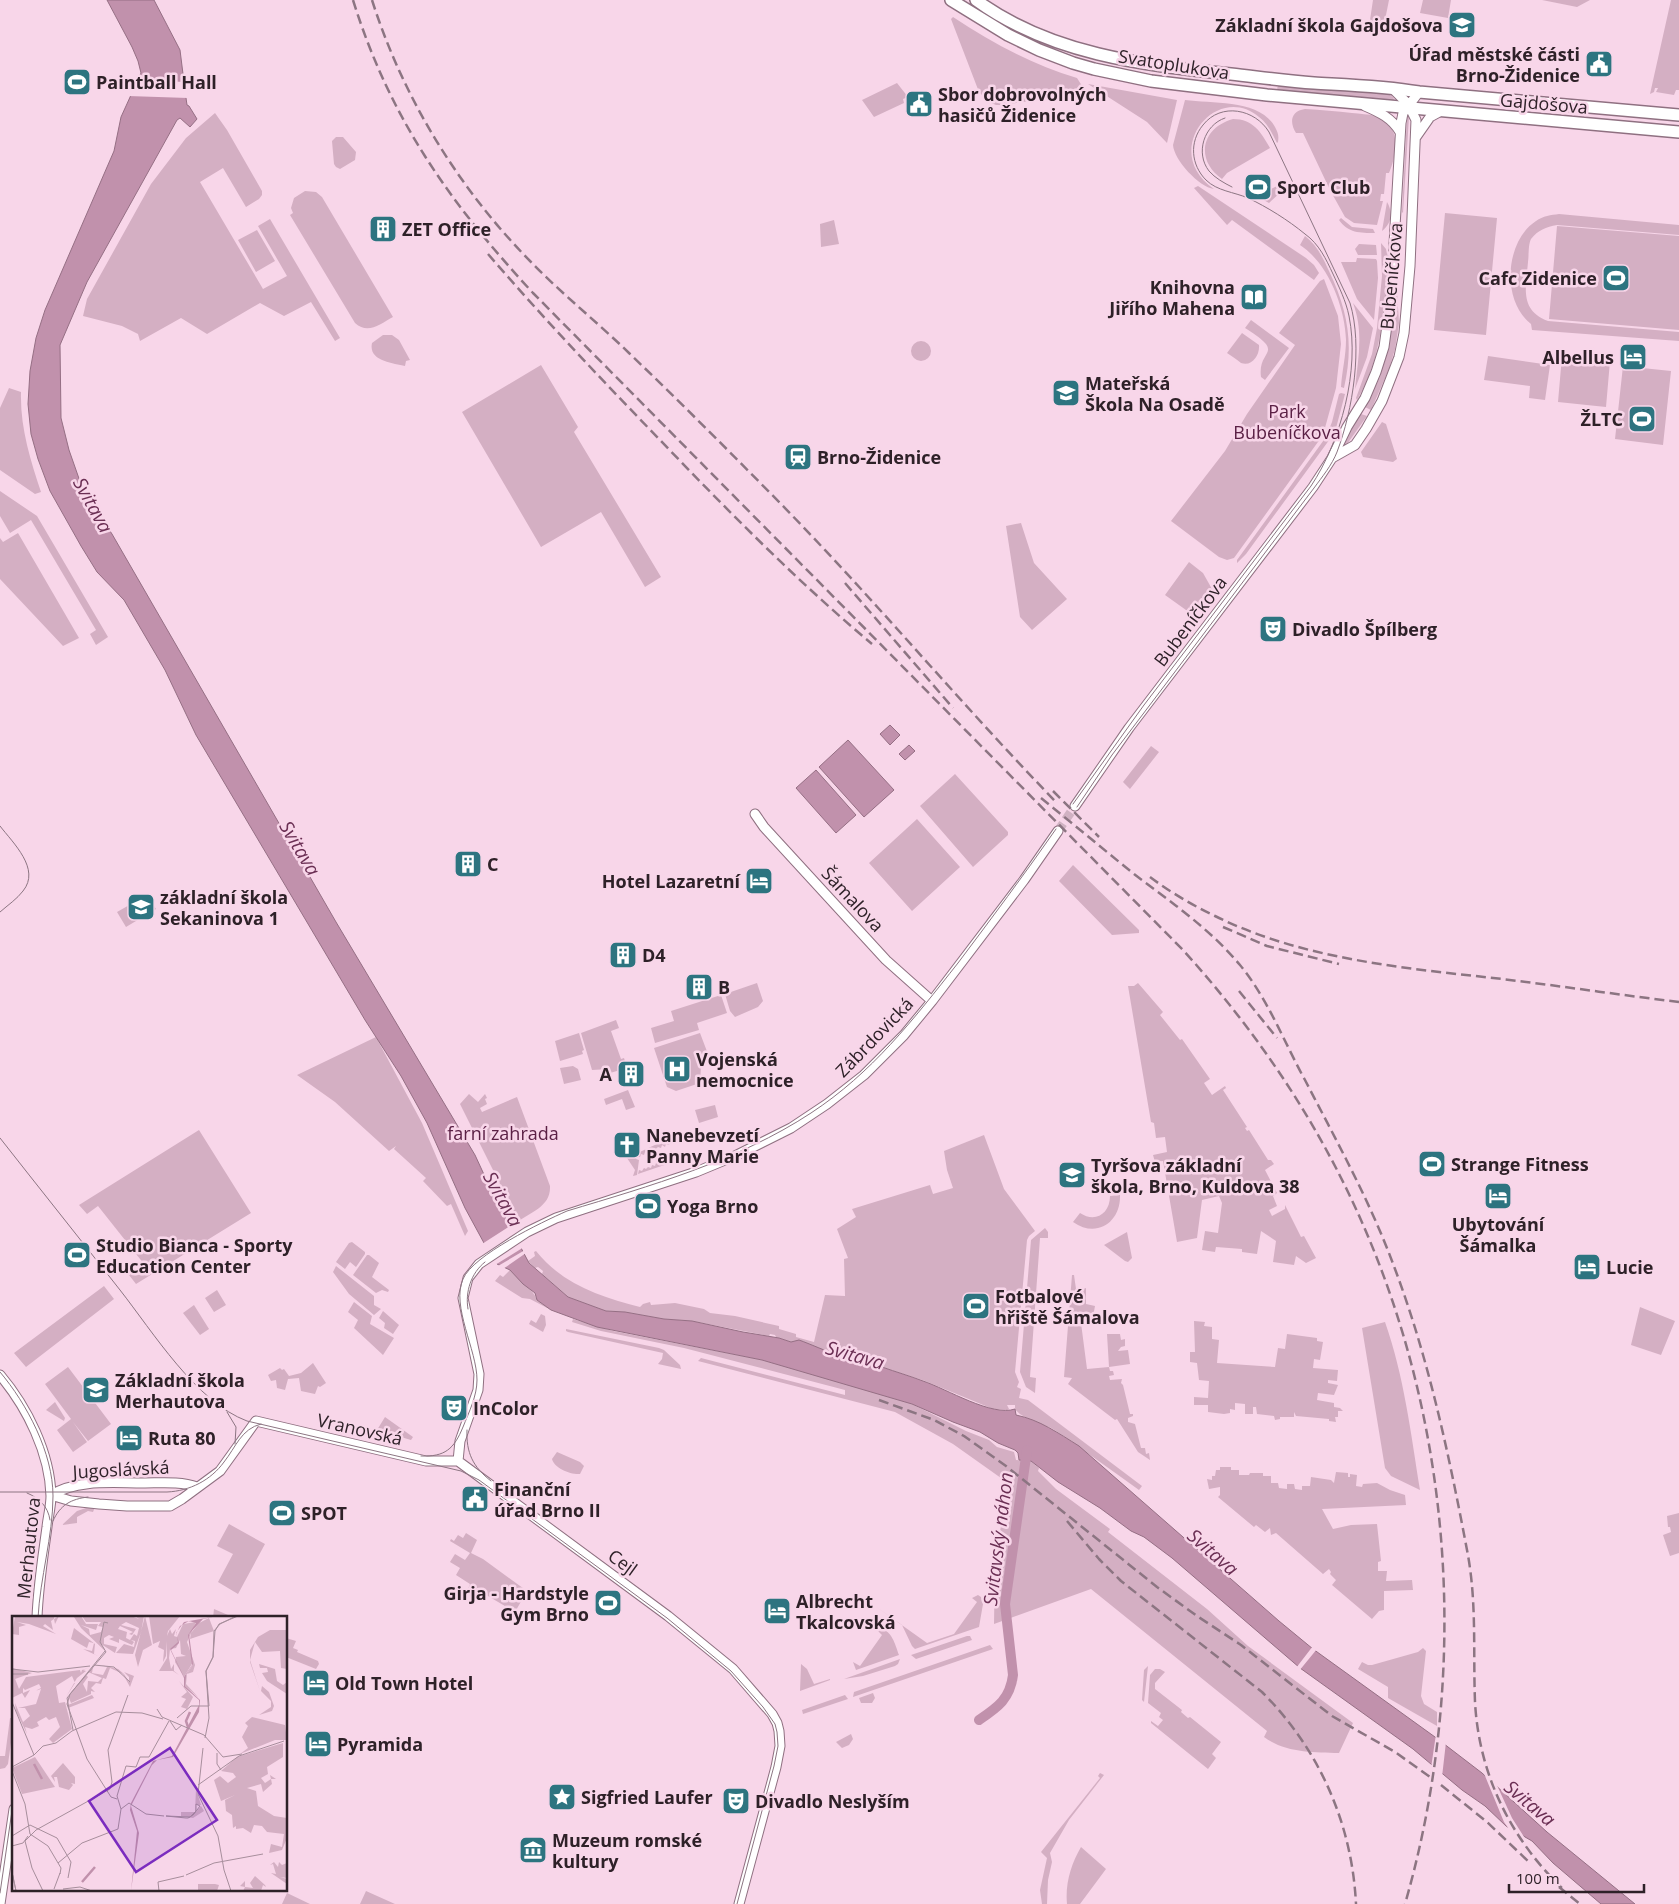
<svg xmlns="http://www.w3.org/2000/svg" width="1679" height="1904" font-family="'Open Sans',sans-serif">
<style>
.green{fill:#d4afc3}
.water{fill:#c191ac;stroke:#956f84}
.pier{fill:#f8d6e9}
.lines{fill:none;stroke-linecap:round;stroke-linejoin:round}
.canal{stroke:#c191ac;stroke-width:10}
.tertiary-tunnel{stroke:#d0b2c2;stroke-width:9;stroke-dasharray:9 4.5;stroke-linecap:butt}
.tertiary-casing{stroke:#8f7081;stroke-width:11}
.primary-casing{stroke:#8f7081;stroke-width:14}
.tertiary{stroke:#fff;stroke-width:9}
.primary{stroke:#fff;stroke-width:11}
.tram{stroke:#8c7582;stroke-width:1}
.rail{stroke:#8c7582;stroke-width:2.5;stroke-dasharray:10 5;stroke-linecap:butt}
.labels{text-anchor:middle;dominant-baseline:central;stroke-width:5;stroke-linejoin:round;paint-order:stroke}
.poi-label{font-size:18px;font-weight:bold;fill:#2e2128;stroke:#f8d6e9;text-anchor:start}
.street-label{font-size:18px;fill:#2e2128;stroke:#f8d6e9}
.park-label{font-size:18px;fill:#5b2045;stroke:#f8d6e9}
.water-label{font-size:19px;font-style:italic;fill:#6b2f54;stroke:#f8d6e9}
.inset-river{fill:none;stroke:#c191ac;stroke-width:2.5}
.inset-road{fill:none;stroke:#a78e9c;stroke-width:1}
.view{fill:#7b2cbf;fill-opacity:0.15;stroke:#7b2cbf;stroke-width:2.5}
.inset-edge{fill:none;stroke:#2e2128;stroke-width:2.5}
</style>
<rect width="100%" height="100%" fill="#f8d6e9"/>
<!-- green -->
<path class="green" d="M 1373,0 L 1389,0 L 1383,30 L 1369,27 Z
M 1423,0 L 1451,0 L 1448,18 L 1420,13 Z
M 1542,0 L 1590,0 L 1577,7 Z
M 1671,0 L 1679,0 L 1679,95 L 1679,90 L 1676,90 L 1674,95 L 1656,92 L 1658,88 L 1655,88 L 1654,92 L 1650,94 Z
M 953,17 C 992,43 1033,65 1077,78 L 1084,89 L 1083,100 L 1058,97 L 1002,105 L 996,105 L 989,102 L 979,92 L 951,19 Z
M 897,83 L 908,97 L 903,99 L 904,103 L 874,117 L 862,100 Z
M 1088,84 L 1177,100 L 1167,143 L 1147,122 Z
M 1280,84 L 1388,94 L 1393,97 L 1395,102 L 1279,91 L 1277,88 Z
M 1185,100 C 1213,104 1260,99 1275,127 C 1278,133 1279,135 1278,142 L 1277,143 C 1272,133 1268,124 1259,117 C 1216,81 1159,152 1214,189 C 1199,187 1174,160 1173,145 Z
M 1305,109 C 1321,110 1337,111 1352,113 C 1360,114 1368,114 1376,116 C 1402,124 1397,154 1389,173 L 1386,173 L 1384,194 L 1381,194 L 1380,201 L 1383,201 L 1377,225 L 1354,223 L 1345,217 L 1330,190 L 1303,133 L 1296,133 C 1289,122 1291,111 1305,109 Z
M 215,113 L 227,130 L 262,191 L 262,195 L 259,199 L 246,207 L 223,168 L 200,182 L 263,289 L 287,276 L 258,226 L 270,219 L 340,338 L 335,341 L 311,302 L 284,316 L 260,303 L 207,334 L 181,318 L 140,341 L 138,334 L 122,326 L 83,316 L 87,299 L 151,184 L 186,138 Z
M 1408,114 L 1409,117 L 1403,213 L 1402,212 L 1407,117 Z
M 1233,119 C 1253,119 1261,132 1270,148 L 1227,173 L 1222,179 C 1195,160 1201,128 1233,119 Z
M 336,137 L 343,137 L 356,152 L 355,160 L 340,169 L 336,167 L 334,164 L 332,141 Z
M 1281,184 L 1283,190 L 1269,203 L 1262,199 L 1263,193 Z
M 1198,186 L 1306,258 L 1314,265 L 1319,273 L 1314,280 L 1232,220 L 1227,225 L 1194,188 Z
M 305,191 L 316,192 L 322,197 L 393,317 C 380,324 368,335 355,323 L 290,215 L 293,213 L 291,208 L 294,198 Z
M 1387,202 C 1393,212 1392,223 1382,231 Z
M 1445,213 L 1497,218 L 1486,335 L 1434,330 Z
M 1559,214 L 1679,225 L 1679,235 L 1557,225 C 1546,227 1538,230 1531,239 C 1528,245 1529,255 1528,262 C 1526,287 1519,310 1548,321 L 1679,332 L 1679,341 L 1532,330 L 1531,324 C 1501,301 1505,241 1536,221 C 1543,216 1551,215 1559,214 Z
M 1341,218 L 1352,227 L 1373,229 L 1375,233 C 1360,233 1348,233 1339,220 Z
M 834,220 L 839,244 L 821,247 L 820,224 Z
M 1557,226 L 1679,236 L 1679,330 L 1549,319 Z
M 257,230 L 275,261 L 256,272 L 238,240 Z
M 1305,236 C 1317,245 1323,258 1329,271 C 1348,311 1354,344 1344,388 L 1341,387 C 1342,371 1346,356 1346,340 C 1345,307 1328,263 1300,245 Z
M 1381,243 L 1386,249 L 1388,259 C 1384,307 1383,357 1357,400 L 1356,398 L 1372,354 L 1377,328 L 1382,276 Z
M 1359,244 L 1376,245 L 1377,255 L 1358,255 L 1355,249 Z
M 1357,258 L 1376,259 L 1377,261 L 1378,278 L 1374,320 L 1357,299 L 1341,262 L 1356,262 Z
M 1399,262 L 1397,291 L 1399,323 L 1395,349 L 1389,369 L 1371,410 L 1365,407 L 1380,377 L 1389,344 Z
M 1324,279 L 1338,316 L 1341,344 L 1336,388 L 1323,435 L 1234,558 L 1227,560 L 1219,557 L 1171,521 L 1225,451 L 1247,414 L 1295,345 L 1279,333 L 1320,281 Z
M 1353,303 L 1373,328 L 1367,357 L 1355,389 C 1358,359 1364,332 1353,303 Z
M 1251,320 L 1289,348 L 1265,380 L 1261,377 C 1257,348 1288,355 1245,328 Z
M 1242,333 L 1259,345 C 1260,355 1252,367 1241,363 C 1237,360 1232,356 1227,353 Z
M 383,335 L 392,335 L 399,340 L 410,360 L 406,361 L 405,366 C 393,363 368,361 372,343 Z
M911 351a10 10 0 1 1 20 0a10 10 0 1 1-20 0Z
M 1488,356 L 1550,365 L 1545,400 L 1529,398 L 1530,386 L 1484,380 Z
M 1562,356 L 1610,361 L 1606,407 L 1558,402 Z
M 541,365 L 578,427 L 574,432 L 661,577 L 645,587 L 601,512 L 541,547 L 462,412 Z
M 1623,366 L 1671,371 L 1663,445 L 1615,439 Z
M 9,388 L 21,392 C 20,427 30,459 41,492 L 35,494 L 0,470 L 0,408 Z
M 1341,393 L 1345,394 L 1335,432 L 1246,554 L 1237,563 L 1237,560 L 1326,437 L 1332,422 L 1339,394 Z
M 1361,414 L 1367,416 L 1345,447 L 1342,447 L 1344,439 Z
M 1382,422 L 1386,424 L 1397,459 L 1393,462 L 1363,457 L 1361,452 Z
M 0,491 L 37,516 L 108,637 L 96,645 L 90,634 L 96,630 L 31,520 L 10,533 L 0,516 Z
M 1021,523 L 1034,563 L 1067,599 L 1032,630 L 1020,617 L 1006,526 Z
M 18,533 L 79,638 L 63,646 L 0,579 L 0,538 L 3,542 Z
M 1189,562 L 1203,573 L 1212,589 L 1193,615 L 1165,595 Z
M 1151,746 L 1159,752 L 1130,789 L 1123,782 Z
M 955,774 L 1008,832 L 1008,835 L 973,867 L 920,806 Z
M 917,819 L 960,867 L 912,911 L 869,863 Z
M 1073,865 L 1139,930 L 1139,933 L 1112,935 L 1059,881 Z
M 147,895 L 156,909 L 126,927 L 117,912 Z
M 757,983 L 763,1001 L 758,1007 L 735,1017 L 730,1011 L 725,994 Z
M 1138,983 L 1163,1012 L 1160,1015 L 1180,1040 L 1182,1039 L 1210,1079 L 1204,1083 L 1212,1095 L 1225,1086 L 1226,1088 L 1223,1090 L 1247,1127 L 1245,1128 L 1247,1131 L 1249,1130 L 1268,1160 L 1271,1160 L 1274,1164 L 1265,1170 L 1277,1193 L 1273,1196 L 1277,1206 L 1269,1210 L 1272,1216 L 1285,1209 L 1285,1205 L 1301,1237 L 1304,1236 L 1316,1258 L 1306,1263 L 1296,1256 L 1294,1265 L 1273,1262 L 1276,1241 L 1261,1231 L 1257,1254 L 1242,1252 L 1242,1249 L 1216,1247 L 1215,1252 L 1202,1250 L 1205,1231 L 1218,1233 L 1222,1203 L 1219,1196 L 1202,1200 L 1197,1238 L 1177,1242 L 1163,1161 L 1155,1162 L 1153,1155 L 1167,1152 L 1165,1137 L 1156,1138 L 1154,1123 L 1151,1122 L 1128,986 L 1134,986 Z
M 721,995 L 727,1013 L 697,1023 L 699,1030 L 655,1043 L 651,1028 L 674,1021 L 671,1011 Z
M 616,1020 L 619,1028 L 611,1031 L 621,1059 L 624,1058 L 627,1068 L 610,1073 L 609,1069 L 592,1070 L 581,1033 Z
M 579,1033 L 584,1050 L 582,1051 L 583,1054 L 560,1061 L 555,1041 Z
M 700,1033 L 711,1062 L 701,1066 L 700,1083 L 676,1091 L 667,1087 L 654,1048 Z
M 376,1037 L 422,1123 L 468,1231 L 465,1236 L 451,1204 L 447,1206 L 423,1181 L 426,1178 L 394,1149 L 396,1146 L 389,1151 L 335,1102 L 297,1075 Z
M 573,1066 L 578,1069 L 581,1080 L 564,1084 L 560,1068 Z
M 628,1090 L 635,1107 L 626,1110 L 622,1099 L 606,1105 L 604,1099 Z
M 469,1094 L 478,1102 L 485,1094 L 487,1098 L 485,1099 L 487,1104 L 480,1108 L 482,1112 L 517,1097 L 550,1186 C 551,1207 530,1212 516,1223 L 506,1207 L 510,1204 L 460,1104 Z
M 715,1105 L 718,1117 L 699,1123 L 695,1110 Z
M 199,1130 L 251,1213 L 136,1284 L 122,1266 L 126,1263 L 133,1272 L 144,1264 L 98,1206 L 87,1214 L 79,1205 Z
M 984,1135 L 1004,1189 L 1035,1231 L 1029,1236 L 1027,1240 L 1015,1372 L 1019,1382 L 1017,1387 L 1021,1389 L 1019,1398 L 1028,1400 L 1142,1486 L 1139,1490 C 1111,1470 1084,1450 1056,1431 C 1043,1422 1024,1421 1015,1409 L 1015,1405 L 1007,1405 L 1009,1409 L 1007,1410 L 993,1409 L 925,1381 L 882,1367 C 860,1367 821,1348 799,1341 L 791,1342 L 776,1337 L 775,1335 L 770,1334 L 769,1336 L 692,1321 L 664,1319 L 625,1312 L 606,1311 L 568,1297 L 542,1274 L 543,1271 L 538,1267 L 535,1268 L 528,1261 L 535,1256 L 534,1252 L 536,1251 C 562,1284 601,1297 640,1307 L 643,1304 L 650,1302 L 651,1305 L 675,1303 L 704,1309 L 710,1313 L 735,1316 L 779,1326 L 779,1329 L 796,1334 L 796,1337 L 814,1342 L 825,1295 L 845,1296 L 844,1259 L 848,1258 L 837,1229 L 856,1217 L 852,1209 L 930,1185 L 933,1194 L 953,1188 L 947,1170 L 944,1151 Z
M 674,1136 L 675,1142 L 671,1141 L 669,1145 L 666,1144 L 665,1147 L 662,1145 L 661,1148 L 658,1147 L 652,1152 L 645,1152 L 644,1155 L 641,1154 L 640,1157 L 637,1156 L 636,1159 L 639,1160 L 637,1175 L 633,1176 L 635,1170 L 627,1158 Z
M 679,1153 L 682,1159 L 638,1174 L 639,1170 L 642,1171 L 644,1168 L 646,1169 L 648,1167 L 651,1168 L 652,1165 L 655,1166 L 656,1163 L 659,1164 L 661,1161 L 663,1162 L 665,1160 L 668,1161 L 669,1158 L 676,1158 Z
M 1120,1195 C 1121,1222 1097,1239 1073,1222 L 1080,1213 C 1095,1223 1110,1214 1110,1196 Z
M 1045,1228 L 1048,1232 L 1048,1238 L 1040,1238 L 1030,1377 L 1036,1378 L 1035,1393 L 1026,1387 L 1020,1372 L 1031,1240 Z
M 1127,1232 L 1132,1258 L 1128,1262 L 1125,1261 L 1104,1245 Z
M 352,1242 L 365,1252 L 365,1254 L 356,1267 L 350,1262 L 345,1269 L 336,1262 L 349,1243 Z
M 367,1255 L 369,1255 L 379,1263 L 372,1277 L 389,1290 L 388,1292 L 382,1290 L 376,1293 L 353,1275 Z
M 336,1266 L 374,1296 L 374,1305 L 381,1309 L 374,1315 L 349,1294 L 333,1272 Z
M 510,1270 C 518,1279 534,1290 537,1300 L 551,1310 L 530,1299 L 522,1298 L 495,1281 L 500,1275 L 503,1277 Z
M 1072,1275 L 1074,1275 L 1077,1296 L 1084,1295 L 1083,1289 L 1086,1288 L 1086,1304 L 1095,1306 L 1092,1322 L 1081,1323 L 1087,1369 L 1109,1367 L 1107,1334 L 1120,1334 L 1121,1340 L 1125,1339 L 1125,1346 L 1121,1347 L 1118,1351 L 1128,1350 L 1130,1364 L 1109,1367 L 1110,1371 L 1113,1371 L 1114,1375 L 1109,1376 L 1110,1380 L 1122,1379 L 1121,1383 L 1123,1385 L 1130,1414 L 1133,1414 L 1133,1416 L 1128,1418 L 1128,1422 L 1135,1424 L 1141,1448 L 1145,1448 L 1146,1454 L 1149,1453 L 1150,1460 L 1138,1452 L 1117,1419 L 1115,1420 L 1068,1384 L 1072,1378 L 1064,1377 Z
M 104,1286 L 114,1299 L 26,1367 L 14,1353 Z
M 217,1290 L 226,1305 L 214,1312 L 205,1298 Z
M 354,1302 L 372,1316 L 370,1324 L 394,1338 L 383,1355 L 354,1328 L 358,1320 L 348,1312 Z
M 194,1305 L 209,1329 L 200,1335 L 183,1313 Z
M 1640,1307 L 1675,1321 L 1661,1355 L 1631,1345 Z
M 383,1311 L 399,1325 L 393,1334 L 384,1328 L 385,1323 L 379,1318 Z
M 541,1314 L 545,1316 L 546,1325 L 543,1332 L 529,1324 L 531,1320 L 536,1323 Z
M 573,1319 L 613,1331 L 762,1360 L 846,1383 L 912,1404 L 966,1431 L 989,1440 L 997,1447 L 1014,1452 L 1016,1460 L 1031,1461 L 1039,1468 L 1038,1471 L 1056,1489 L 1110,1529 L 1108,1532 L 1207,1609 L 1248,1646 L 1353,1723 L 1339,1753 C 1313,1752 1286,1753 1264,1737 L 1267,1731 L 1091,1589 L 994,1624 L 995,1562 L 1008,1483 L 953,1444 L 895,1412 L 698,1361 L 701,1358 L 845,1395 L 845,1390 L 684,1348 L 601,1331 L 572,1322 Z
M 1194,1321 L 1205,1322 L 1204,1326 L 1212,1327 L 1212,1339 L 1219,1340 L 1217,1363 L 1275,1367 L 1278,1348 L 1285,1349 L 1287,1334 L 1317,1338 L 1317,1341 L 1323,1342 L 1320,1360 L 1314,1359 L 1313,1368 L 1338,1370 L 1337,1381 L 1328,1380 L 1328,1383 L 1338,1385 L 1334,1395 L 1318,1393 L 1317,1400 L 1334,1403 L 1334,1407 L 1340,1408 L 1343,1411 L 1338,1411 L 1338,1417 L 1335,1417 L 1336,1422 L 1329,1421 L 1329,1419 L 1296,1416 L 1294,1412 L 1294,1417 L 1280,1417 L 1280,1419 L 1275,1420 L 1274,1416 L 1257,1414 L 1256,1407 L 1253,1407 L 1253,1414 L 1245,1414 L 1245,1404 L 1235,1403 L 1235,1410 L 1230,1409 L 1230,1413 L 1224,1414 L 1208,1412 L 1208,1405 L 1194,1405 L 1194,1397 L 1208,1398 L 1209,1381 L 1199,1380 L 1197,1363 L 1190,1362 L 1190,1352 L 1195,1352 Z
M 1385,1322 C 1404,1376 1411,1434 1420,1490 L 1391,1476 L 1385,1468 L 1362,1328 Z
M 566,1329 L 659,1348 L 664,1350 L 680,1365 L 681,1369 L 658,1364 L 662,1359 L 663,1353 L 568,1332 L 566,1331 Z
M 313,1363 L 326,1383 L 320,1387 L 318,1386 L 315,1394 L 301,1391 L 299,1378 L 288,1379 L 285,1390 L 277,1388 L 276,1380 L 271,1381 L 268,1375 L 280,1368 L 282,1370 L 284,1369 L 289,1376 L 301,1373 Z
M 68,1367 L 111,1424 L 88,1441 L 73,1422 L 87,1442 L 73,1452 L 57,1430 L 71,1419 L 45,1384 Z
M 55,1402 L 65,1418 L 64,1421 L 46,1410 Z
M 385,1417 L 413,1437 L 411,1440 L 377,1430 Z
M 557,1452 L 580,1462 L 584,1466 L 580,1474 C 571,1475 554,1468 552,1459 Z
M 1220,1467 L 1231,1467 L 1231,1470 L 1239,1470 L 1239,1475 L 1249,1475 L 1250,1473 L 1263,1473 L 1263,1476 L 1271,1476 L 1271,1483 L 1278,1483 L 1279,1488 L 1287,1489 L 1287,1484 L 1294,1484 L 1295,1489 L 1302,1490 L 1302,1486 L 1310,1486 L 1311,1477 L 1331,1480 L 1334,1483 L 1336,1472 L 1348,1473 L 1348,1477 L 1350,1477 L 1350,1474 L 1357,1475 L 1356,1486 L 1362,1487 L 1363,1484 L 1377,1483 L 1390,1490 L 1405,1495 L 1406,1505 L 1322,1509 L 1333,1529 L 1351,1525 L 1377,1524 L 1381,1561 L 1378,1562 L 1378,1571 L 1387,1571 L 1386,1581 L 1412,1580 L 1413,1590 L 1384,1591 L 1384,1610 L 1379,1611 L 1372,1619 L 1332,1585 L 1336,1580 L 1330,1574 L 1331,1572 L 1329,1569 L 1323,1574 L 1276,1533 L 1271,1535 L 1270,1528 L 1265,1532 L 1256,1525 L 1254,1527 L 1218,1497 L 1220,1495 L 1220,1487 L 1209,1489 L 1207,1479 L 1212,1480 L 1212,1476 L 1215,1476 L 1216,1470 L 1220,1470 Z
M 89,1507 L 95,1507 L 93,1512 L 88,1511 L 77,1517 L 77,1523 L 62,1525 L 77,1511 Z
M 1679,1513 L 1679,1553 L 1670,1556 L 1663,1535 L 1671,1532 L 1670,1527 L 1668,1527 L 1667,1516 Z
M 229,1524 L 265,1544 L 238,1594 L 218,1582 L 233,1554 L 217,1546 Z
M 466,1533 L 477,1540 L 471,1553 L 483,1559 L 527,1591 L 515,1612 L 476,1589 L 475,1591 L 470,1588 L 468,1589 L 470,1584 L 456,1575 L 460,1568 L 450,1562 L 455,1554 L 465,1560 L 470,1553 L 450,1541 L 451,1539 L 454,1541 L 458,1535 L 463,1538 Z
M 978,1595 L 981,1597 L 983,1604 L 979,1627 L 915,1649 L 912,1646 L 902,1625 L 875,1606 L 927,1643 L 954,1634 L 977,1602 L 972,1598 Z
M 214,1609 L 235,1618 L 213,1618 Z
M 879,1628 C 892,1630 895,1644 899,1655 L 856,1670 L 853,1662 L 860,1666 L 882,1635 L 877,1630 Z
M 967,1636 L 970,1636 L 972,1640 L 916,1659 L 911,1655 Z
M 286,1638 L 296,1641 L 293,1648 L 298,1650 L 297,1652 L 318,1661 L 319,1664 L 316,1669 L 286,1657 Z
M 990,1645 L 993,1649 L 853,1697 L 854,1692 Z
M 1423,1648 L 1426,1651 L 1421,1696 L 1424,1704 L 1437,1712 L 1437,1726 L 1388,1698 L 1388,1687 L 1358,1669 L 1362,1662 L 1368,1665 L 1372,1665 L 1418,1652 Z
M 900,1659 L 898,1664 L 895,1666 L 863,1676 L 844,1679 Z
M 801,1664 L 807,1669 L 814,1684 L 830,1679 L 830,1680 L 800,1691 Z
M 1148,1666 L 1144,1702 L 1142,1700 L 1144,1670 Z
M 1155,1669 L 1160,1669 L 1165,1672 L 1155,1683 L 1155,1689 L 1182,1710 L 1181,1712 L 1188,1718 L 1190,1717 L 1221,1742 L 1212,1754 L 1216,1758 L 1208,1769 L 1151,1723 L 1151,1721 L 1158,1726 L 1163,1720 L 1159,1717 L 1161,1713 L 1148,1703 L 1150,1675 Z
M 873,1693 L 875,1698 L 872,1703 L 861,1703 L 859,1698 Z
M 845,1695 L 848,1699 L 803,1714 L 802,1710 Z
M 10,1718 L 14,1718 L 14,1721 L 8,1764 L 5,1768 L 0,1769 L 0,1756 L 5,1756 Z
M 851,1734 L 853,1739 L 849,1745 L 842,1748 L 836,1742 Z
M 1100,1773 L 1104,1775 L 1069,1820 L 1050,1853 L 1052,1862 L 1048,1880 L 1047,1904 L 1042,1904 L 1040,1890 L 1047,1858 L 1041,1852 L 1100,1778 L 1098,1776 Z
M 1081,1847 L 1106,1869 L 1080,1904 L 1067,1904 C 1065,1884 1071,1864 1081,1847 Z
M 366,1891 L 395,1904 L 360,1904 Z
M 287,1893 L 310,1904 L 282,1904 Z"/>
<!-- water -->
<path class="water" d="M 107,0 L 154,0 L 180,50 L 186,98 L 187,105 L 189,106 L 197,119 L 190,127 L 180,118 L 177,120 L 87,282 L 60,345 L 61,418 L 69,450 L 83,490 L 112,534 L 336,922 L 475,1155 L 499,1207 L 511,1226 L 510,1227 L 529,1263 L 568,1297 L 606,1311 L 625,1312 L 664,1319 L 692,1321 L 743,1332 L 779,1338 L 791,1342 L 799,1340 C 821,1348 860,1367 882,1367 C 896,1372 910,1376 923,1381 C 947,1389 992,1417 1015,1409 L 1016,1415 C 1040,1420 1058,1433 1079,1446 L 1279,1621 L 1313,1649 L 1435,1737 L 1482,1773 L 1547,1832 L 1635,1904 L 1601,1904 L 1553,1863 L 1532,1841 L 1506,1826 L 1485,1806 L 1462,1790 L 1413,1749 L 1300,1668 L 1172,1558 L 1144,1537 L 1131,1531 L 1100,1508 L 1058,1482 L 1031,1461 L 1019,1460 L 1018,1453 L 1015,1450 L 998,1443 L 980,1432 L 953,1422 L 912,1404 L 762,1360 L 597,1327 L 551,1310 L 537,1300 L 535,1293 L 523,1284 L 510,1270 L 497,1264 L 484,1243 L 465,1208 L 427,1123 L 401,1076 L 365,1020 L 196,735 L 165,670 L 124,600 L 97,572 L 81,546 L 50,491 L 38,459 L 31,434 L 28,404 L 30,371 L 36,338 L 45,310 L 114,151 L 121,117 L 141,73 L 138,61 L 132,47 Z
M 890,725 L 900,735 L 890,745 L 880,734 Z
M 848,740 L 894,790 L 864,817 L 819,767 Z
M 909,745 L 915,751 L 905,760 L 899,754 Z
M 816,770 L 856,815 L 836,833 L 796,788 Z"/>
<!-- pier -->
<path class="pier" d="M 135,80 L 186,82 L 188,98 L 128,96 Z
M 513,1224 L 513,1227 L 524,1247 L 495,1265 L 482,1244 Z
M 525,1250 L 526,1253 L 503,1269 L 498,1266 Z
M 1313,1646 L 1317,1649 L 1299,1671 L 1296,1668 Z
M 1436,1734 L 1446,1742 L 1442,1777 L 1431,1768 Z
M 1483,1771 L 1495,1781 L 1512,1818 L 1526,1840 L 1511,1832 L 1504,1822 Z"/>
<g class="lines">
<!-- canal -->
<path class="canal" d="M 979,1720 C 998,1707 1010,1699 1013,1675 L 1005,1604 L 1027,1450"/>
<!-- tertiary-tunnel -->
<path class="tertiary-tunnel" d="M 1058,831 L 1075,806"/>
<defs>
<path id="tertiary" d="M 1365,106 C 1379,112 1392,118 1400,132
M 1416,137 L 1430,117 L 1441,111
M 1332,458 L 1355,445 L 1366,429 L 1382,401 L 1399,357 L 1404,333 L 1410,266 L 1416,120 L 1408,104 L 1392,88
M 1075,806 L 1129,728 L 1313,487 L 1332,458 L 1347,427 L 1365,398 L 1376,372 L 1384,347 L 1391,296 L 1401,123 L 1403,113 L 1419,92
M 755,814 L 764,827 L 886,960 L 932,1001
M 0,1375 C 27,1407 50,1453 51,1496 C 51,1506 48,1517 47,1527 C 43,1557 38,1587 37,1618
M 458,1461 L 460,1441 L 478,1390 L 479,1374 L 463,1298 L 468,1278 L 479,1264 L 527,1232 L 556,1218 L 696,1172 L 737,1155 L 791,1128 L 827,1104 L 864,1075 L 904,1035 L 932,1001 L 1024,880 L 1058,831
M 458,1461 L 668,1616 L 733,1669 L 772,1714 L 777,1723 L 779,1731 L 780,1746 L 776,1767 L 739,1904
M 51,1495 L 71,1501 L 99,1504 L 127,1506 L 170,1506 L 182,1499 L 220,1471 L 256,1421 L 426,1461 L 458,1461
M 51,1495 C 78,1479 112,1483 143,1483 C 161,1483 180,1481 197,1487
M 0,1904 L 14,1809"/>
<path id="primary" d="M 951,0 L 1008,35 L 1039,50 L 1073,63 L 1094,69 L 1151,81 L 1267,95 L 1679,132
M 976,0 C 1050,54 1142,65 1231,74 C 1258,77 1286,81 1314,83 C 1349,85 1384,86 1419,92 L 1679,115"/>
</defs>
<!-- tertiary casing -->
<use href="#tertiary" class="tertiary-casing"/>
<!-- primary casing -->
<use href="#primary" class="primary-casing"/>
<!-- tertiary -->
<use href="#tertiary" class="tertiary"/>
<!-- primary -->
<use href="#primary" class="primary"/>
<!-- tram -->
<path class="tram" d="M 1225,118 C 1204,125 1195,153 1209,171 C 1215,178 1224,183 1232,187
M 1073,804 L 1144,705 L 1311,486 C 1341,441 1360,370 1349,316 C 1346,301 1339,287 1333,274 C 1326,259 1319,244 1305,234 C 1288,220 1267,207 1248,198 C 1234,192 1217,191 1206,180 C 1191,165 1189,142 1203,125 C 1221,102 1255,109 1269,132 L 1350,303 C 1363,346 1353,410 1337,452 C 1332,465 1322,477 1314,488 L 1112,755 L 1077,807
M 0,826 C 13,843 41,869 23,891 C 17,899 8,905 0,912
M 0,1138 C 40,1189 80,1239 120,1290 C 153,1332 196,1402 247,1421 L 461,1471 L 479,1480 L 667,1618 L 731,1671 L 763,1707 L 775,1724 L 777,1732 L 778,1746 L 774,1766 L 737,1904
M 468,1309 C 465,1292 471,1273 485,1262
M 0,1372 C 27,1404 53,1453 53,1496 C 53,1536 40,1578 38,1618
M 227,1412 L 236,1427 L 235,1444
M 467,1430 C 466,1453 473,1467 491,1481
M 421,1456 C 445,1457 454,1449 463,1427 C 469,1412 477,1396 477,1380 C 477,1350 451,1306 463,1279 C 473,1255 542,1222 567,1211 C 650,1186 738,1161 811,1113 C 872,1073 913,1020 958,963 C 991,919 1024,875 1056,829
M 0,1492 L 167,1492 C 190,1491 211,1480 224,1462 C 236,1447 241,1429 261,1424
M 27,1493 C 39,1498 48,1506 50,1520
M 53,1521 C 60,1505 71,1499 88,1497
M 0,1893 L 14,1797"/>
<!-- rail -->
<path class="rail" d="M 353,0 C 390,119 450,203 533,293 L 1183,950 C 1249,1023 1305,1103 1348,1192 C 1454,1411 1472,1671 1405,1904
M 372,0 C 403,98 459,189 531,262 C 562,294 597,322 629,353 C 680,402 730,452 780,503 C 875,600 961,704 1055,801
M 488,254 C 544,319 602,380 661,441 C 729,512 797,581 872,644
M 845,583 L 953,708
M 1053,791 L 1099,837
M 1041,798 C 1072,823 1103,849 1134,874 C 1171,902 1210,929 1240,965 C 1268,999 1284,1042 1305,1080 C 1337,1142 1371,1203 1395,1269 C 1429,1360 1449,1455 1467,1550 C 1477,1601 1473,1651 1475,1702 C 1479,1776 1512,1841 1565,1891
M 1150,877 C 1170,892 1192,905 1215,916 C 1304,960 1405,968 1502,979 C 1561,986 1620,995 1679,1002
M 1223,927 L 1267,946 L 1339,964
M 1239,991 L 1277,1038
M 879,1400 L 934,1420 L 964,1436 L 1006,1466 L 1157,1587 L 1197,1616 L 1241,1645 L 1332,1716 L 1395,1752 L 1430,1777
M 1067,1521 L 1099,1559 L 1121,1581 L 1262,1692 C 1319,1749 1352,1823 1356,1904
M 1441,1785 L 1487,1822 L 1530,1863
M 1559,1887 L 1580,1904"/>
</g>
<!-- icons -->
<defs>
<symbol id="school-square" viewBox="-11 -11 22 22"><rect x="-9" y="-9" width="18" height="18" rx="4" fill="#2d7480" stroke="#f8d6e9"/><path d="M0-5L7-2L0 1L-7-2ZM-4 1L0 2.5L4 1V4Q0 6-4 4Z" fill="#fff"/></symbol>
<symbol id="civic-square" viewBox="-11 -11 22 22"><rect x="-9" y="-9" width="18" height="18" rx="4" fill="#2d7480" stroke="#f8d6e9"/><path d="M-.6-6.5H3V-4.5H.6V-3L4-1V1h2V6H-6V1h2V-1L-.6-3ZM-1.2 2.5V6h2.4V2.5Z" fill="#fff"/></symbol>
<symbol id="stadium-square" viewBox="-11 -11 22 22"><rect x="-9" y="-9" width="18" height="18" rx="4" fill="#2d7480" stroke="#f8d6e9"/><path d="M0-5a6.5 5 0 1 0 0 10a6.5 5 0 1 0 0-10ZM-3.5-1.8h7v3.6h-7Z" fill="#fff"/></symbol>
<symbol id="building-square" viewBox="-11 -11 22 22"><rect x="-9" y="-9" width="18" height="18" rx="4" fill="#2d7480" stroke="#f8d6e9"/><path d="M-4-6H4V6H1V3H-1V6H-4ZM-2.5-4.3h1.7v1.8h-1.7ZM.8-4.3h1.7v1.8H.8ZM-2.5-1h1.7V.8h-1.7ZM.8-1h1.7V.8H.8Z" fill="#fff"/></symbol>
<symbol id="library-square" viewBox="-11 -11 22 22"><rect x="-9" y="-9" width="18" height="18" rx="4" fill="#2d7480" stroke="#f8d6e9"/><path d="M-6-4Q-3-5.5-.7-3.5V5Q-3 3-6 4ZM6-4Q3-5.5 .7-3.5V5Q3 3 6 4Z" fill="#fff"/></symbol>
<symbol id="hotel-square" viewBox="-11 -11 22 22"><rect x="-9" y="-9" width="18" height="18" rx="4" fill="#2d7480" stroke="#f8d6e9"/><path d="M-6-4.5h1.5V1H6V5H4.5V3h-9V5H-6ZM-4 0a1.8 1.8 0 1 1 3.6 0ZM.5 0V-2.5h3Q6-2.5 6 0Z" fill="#fff"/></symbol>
<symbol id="station-square" viewBox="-11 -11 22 22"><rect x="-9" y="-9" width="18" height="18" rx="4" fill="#2d7480" stroke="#f8d6e9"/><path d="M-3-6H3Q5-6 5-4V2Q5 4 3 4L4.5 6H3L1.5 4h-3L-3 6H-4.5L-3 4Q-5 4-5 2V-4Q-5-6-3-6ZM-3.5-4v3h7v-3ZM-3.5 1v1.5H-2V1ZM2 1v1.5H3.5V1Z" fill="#fff"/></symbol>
<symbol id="theatre-square" viewBox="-11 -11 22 22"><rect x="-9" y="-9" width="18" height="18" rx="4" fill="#2d7480" stroke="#f8d6e9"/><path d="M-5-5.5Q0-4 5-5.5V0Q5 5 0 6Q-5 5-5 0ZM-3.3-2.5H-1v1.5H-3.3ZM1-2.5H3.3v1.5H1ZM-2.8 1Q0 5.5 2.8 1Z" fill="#fff"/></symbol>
<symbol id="hospital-square" viewBox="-11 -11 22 22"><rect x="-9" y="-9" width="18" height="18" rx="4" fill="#2d7480" stroke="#f8d6e9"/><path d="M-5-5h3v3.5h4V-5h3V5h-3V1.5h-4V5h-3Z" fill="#fff"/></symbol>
<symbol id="church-square" viewBox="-11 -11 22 22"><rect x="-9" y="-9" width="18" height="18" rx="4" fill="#2d7480" stroke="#f8d6e9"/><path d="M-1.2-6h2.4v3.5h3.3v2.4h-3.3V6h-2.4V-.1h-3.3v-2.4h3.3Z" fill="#fff"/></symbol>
<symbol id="sight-square" viewBox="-11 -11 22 22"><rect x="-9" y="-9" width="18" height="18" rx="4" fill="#2d7480" stroke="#f8d6e9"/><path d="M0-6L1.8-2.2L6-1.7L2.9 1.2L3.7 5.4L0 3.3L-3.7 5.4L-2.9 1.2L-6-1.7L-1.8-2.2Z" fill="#fff"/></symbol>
<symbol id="museum-square" viewBox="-11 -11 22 22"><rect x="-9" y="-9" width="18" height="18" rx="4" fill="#2d7480" stroke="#f8d6e9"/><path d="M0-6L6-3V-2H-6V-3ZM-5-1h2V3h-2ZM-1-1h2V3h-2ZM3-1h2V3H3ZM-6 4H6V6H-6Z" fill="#fff"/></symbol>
</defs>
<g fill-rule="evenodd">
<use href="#school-square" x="1446" y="9" width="32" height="32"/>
<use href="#civic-square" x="1583" y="48" width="32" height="32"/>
<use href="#stadium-square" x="61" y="66" width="32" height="32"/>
<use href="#civic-square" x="903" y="88" width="32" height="32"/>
<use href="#stadium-square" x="1242" y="171" width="32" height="32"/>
<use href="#building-square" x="367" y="213" width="32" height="32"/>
<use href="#stadium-square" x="1600" y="262" width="32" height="32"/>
<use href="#library-square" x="1238" y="281" width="32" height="32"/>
<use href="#hotel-square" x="1617" y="341" width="32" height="32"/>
<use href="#school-square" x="1050" y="377" width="32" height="32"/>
<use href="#stadium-square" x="1626" y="403" width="32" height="32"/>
<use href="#station-square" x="782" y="441" width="32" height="32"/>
<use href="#theatre-square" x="1257" y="613" width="32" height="32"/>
<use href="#building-square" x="452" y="848" width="32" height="32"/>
<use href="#hotel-square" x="743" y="865" width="32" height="32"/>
<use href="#school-square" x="125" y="891" width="32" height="32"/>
<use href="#building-square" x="607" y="939" width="32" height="32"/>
<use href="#building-square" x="683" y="971" width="32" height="32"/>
<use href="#hospital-square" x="661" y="1053" width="32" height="32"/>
<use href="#building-square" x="615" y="1058" width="32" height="32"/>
<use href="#church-square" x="611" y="1129" width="32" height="32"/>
<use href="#stadium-square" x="1416" y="1148" width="32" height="32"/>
<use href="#school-square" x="1056" y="1159" width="32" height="32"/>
<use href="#hotel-square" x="1482" y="1180" width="32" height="32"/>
<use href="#stadium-square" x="632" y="1190" width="32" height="32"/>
<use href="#stadium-square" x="61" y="1239" width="32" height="32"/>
<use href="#hotel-square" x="1571" y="1251" width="32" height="32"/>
<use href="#stadium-square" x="960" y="1290" width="32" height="32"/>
<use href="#school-square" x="80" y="1374" width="32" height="32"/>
<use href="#theatre-square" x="438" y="1392" width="32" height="32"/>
<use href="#hotel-square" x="113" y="1422" width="32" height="32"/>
<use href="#civic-square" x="459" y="1483" width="32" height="32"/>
<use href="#stadium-square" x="266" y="1497" width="32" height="32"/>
<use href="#stadium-square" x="592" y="1587" width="32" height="32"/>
<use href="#hotel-square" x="761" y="1595" width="32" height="32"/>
<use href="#hotel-square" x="300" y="1667" width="32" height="32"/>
<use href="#hotel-square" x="302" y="1728" width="32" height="32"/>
<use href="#sight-square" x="546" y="1781" width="32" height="32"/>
<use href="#theatre-square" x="720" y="1785" width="32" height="32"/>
<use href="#museum-square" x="517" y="1834" width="32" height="32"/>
</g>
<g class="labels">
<!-- poi labels -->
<g class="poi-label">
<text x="1443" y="25" text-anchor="end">Základní škola Gajdošova</text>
<text x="1580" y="54" text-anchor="end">Úřad městské části<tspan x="1580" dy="21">Brno-Židenice</tspan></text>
<text x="96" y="82">Paintball Hall</text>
<text x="938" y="94">Sbor dobrovolných<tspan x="938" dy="21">hasičů Židenice</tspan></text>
<text x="1277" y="187">Sport Club</text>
<text x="402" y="229">ZET Office</text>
<text x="1597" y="278" text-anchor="end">Cafc Zidenice</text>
<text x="1235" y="287" text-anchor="end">Knihovna<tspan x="1235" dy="21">Jiřího Mahena</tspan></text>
<text x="1614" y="357" text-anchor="end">Albellus</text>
<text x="1085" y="383">Mateřská<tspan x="1085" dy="21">Škola Na Osadě</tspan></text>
<text x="1623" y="419" text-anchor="end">ŽLTC</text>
<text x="817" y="457">Brno-Židenice</text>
<text x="1292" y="629">Divadlo Špílberg</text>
<text x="487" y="864">C</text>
<text x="740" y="881" text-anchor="end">Hotel Lazaretní</text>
<text x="160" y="897">základní škola<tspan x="160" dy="21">Sekaninova 1</tspan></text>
<text x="642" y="955">D4</text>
<text x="718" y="987">B</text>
<text x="696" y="1059">Vojenská<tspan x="696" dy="21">nemocnice</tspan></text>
<text x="612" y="1074" text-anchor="end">A</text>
<text x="646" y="1135">Nanebevzetí<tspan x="646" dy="21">Panny Marie</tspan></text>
<text x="1451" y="1164">Strange Fitness</text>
<text x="1091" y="1165">Tyršova základní<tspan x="1091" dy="21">škola, Brno, Kuldova 38</tspan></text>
<text x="667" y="1206">Yoga Brno</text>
<text x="1498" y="1224" text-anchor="middle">Ubytování<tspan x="1498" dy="21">Šámalka</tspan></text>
<text x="96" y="1245">Studio Bianca - Sporty<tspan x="96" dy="21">Education Center</tspan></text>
<text x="1606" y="1267">Lucie</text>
<text x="995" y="1296">Fotbalové<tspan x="995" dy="21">hřiště Šámalova</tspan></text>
<text x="115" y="1380">Základní škola<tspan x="115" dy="21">Merhautova</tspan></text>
<text x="473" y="1408">InColor</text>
<text x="148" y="1438">Ruta 80</text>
<text x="494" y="1489">Finanční<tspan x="494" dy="21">úřad Brno II</tspan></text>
<text x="301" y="1513">SPOT</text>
<text x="589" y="1593" text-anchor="end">Girja - Hardstyle<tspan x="589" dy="21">Gym Brno</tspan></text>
<text x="796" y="1601">Albrecht<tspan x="796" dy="21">Tkalcovská</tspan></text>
<text x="335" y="1683">Old Town Hotel</text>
<text x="337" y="1744">Pyramida</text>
<text x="581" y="1797">Sigfried Laufer</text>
<text x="755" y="1801">Divadlo Neslyším</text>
<text x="552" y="1840">Muzeum romské<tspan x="552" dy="21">kultury</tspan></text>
</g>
<!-- street labels -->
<g class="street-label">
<text transform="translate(1174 64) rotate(9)">Svatoplukova</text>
<text transform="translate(1544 103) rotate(5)">Gajdošova</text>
<text transform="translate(1391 276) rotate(-85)">Bubeníčkova</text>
<text transform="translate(1190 621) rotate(-53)">Bubeníčkova</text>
<text transform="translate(853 899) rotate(47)">Šámalova</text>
<text transform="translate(874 1037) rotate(-46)">Zábrdovická</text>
<text transform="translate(360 1429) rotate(13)">Vranovská</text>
<text transform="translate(121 1469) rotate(-3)">Jugoslávská</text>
<text transform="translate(28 1548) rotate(-84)">Merhautova</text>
<text transform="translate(623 1562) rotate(36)">Cejl</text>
</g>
<!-- park labels -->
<g class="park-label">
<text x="1287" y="411">Park<tspan x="1287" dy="21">Bubeníčkova</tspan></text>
<text x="503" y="1133">farní zahrada</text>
</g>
<!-- water labels -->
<g class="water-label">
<text transform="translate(93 505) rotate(61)">Svitava</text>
<text transform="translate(300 848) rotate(59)">Svitava</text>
<text transform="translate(503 1199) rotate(61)">Svitava</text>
<text transform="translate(855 1355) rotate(16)">Svitava</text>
<text transform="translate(998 1539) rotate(-83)">Svitavský náhon</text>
<text transform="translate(1213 1552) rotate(41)">Svitava</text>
<text transform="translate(1530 1803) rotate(40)">Svitava</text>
</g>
</g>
<!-- overview -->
<g transform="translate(12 1616)">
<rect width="275" height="275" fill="#f8d6e9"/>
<path d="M 3,0 L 42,0 L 42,3 L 47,0 L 43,8 L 42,3 L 39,5 L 41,14 L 33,8 L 31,10 L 44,18 L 17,8 L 5,6 L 14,9 L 7,11 L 7,19 L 0,18 ZM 69,0 L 74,8 L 86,8 L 84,14 L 69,9 L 77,13 L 78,19 L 89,16 L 91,11 L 86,10 L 89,6 L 74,6 L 70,0 L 119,0 L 127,3 L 123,0 L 132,0 L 129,16 L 121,38 L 104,37 L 112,28 L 122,31 L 123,25 L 119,24 L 122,26 L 120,29 L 107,23 L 107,27 L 97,23 L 102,21 L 97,19 L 92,22 L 92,28 L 105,31 L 103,37 L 89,28 L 94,35 L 92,34 L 69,12 L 62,1 ZM 114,6 L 127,12 L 125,20 L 122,18 L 118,24 L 114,22 L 115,16 L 106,13 L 108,10 L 121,16 L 117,18 L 120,19 L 124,13 L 109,9 ZM 133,0 L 140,29 L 131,34 L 126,51 L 123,39 ZM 137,0 L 168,0 L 156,15 L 155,20 L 158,13 L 160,18 L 164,13 L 162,20 L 165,21 L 171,8 L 184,6 L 175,26 L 183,49 L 181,56 L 175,58 L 174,68 L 186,81 L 173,70 L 173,61 L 180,50 L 181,46 L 172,61 L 163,46 L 164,41 L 174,40 L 169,38 L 168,24 L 164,32 L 158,33 L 157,42 L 159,53 L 162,48 L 162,55 L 167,59 L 161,55 L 147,55 L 155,42 L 155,25 L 154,40 L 151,46 L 152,34 L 146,31 L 148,25 L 141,28 ZM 197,2 L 202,15 L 178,23 L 179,17 L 187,7 ZM 62,12 L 83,28 L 82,38 L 88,41 L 71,33 L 80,35 L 82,27 L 77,26 L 75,32 L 59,23 ZM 258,14 L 275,14 L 275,53 L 269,52 L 268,35 L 250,36 L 243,26 L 238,44 L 248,75 L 238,46 L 238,34 L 246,21 ZM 247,48 L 263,53 L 265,65 L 271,69 L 275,66 L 275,78 L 255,65 L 250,57 L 256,56 L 255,52 L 248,52 ZM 89,49 L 106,53 L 112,58 L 117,66 L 117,61 L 112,56 L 122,60 L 118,71 L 111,58 L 98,52 L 94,63 L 91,62 L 89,68 L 84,67 L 79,72 L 83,76 L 79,75 L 79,78 L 59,87 L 57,82 L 56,89 L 80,79 L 82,82 L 56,92 L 55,87 L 57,80 L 74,59 L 76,61 L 71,68 L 75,76 L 76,65 L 86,66 L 90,62 L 76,56 L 81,51 L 80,57 L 91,59 L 95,51 ZM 0,52 L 20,57 L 3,63 L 2,60 L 7,73 L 14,61 L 68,54 L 69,57 L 70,54 L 76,52 L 71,54 L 74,55 L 65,62 L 54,81 L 63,67 L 60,60 L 44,70 L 47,87 L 53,86 L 60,113 L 41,127 L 37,123 L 48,111 L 44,101 L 37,104 L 34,101 L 25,106 L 27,110 L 20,113 L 13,111 L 15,118 L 4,95 L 3,87 L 11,106 L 18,100 L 13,92 L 6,92 L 24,88 L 29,73 L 23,75 L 29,72 L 27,68 L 13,74 L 11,72 L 11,77 L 18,74 L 13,82 L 10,77 L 0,82 ZM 167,65 L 181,81 L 175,93 L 169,91 L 174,83 L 169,81 L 175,76 ZM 250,70 L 257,76 L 262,90 L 260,95 L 247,99 L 259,91 L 259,85 L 249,75 ZM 240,101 L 273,109 L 275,124 L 263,124 L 228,138 L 236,132 L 230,121 L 236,110 L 233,107 ZM 271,127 L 271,141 L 255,151 L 256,158 L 249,162 L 253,167 L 259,163 L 258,159 L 264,163 L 259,163 L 260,168 L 251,176 L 249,168 L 235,172 L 244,175 L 246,190 L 262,200 L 275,202 L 275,222 L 270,234 L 257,237 L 259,228 L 270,231 L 272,218 L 255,216 L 250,210 L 242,209 L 239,217 L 231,212 L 224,213 L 224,210 L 221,212 L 220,199 L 214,195 L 213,184 L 223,179 L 209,185 L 202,164 L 208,160 L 216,167 L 224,161 L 221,157 L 209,155 L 225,141 ZM 23,141 L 43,171 L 10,178 L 0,152 ZM 51,147 L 63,161 L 63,168 L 59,167 L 61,169 L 57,174 L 47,171 L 45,161 L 42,161 L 43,166 L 39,160 ZM 184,173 L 189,189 L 184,189 L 184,196 L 189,190 L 192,195 L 181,202 L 169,200 L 169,196 L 183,196 ZM 262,246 L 266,251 L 267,246 L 270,249 L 275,247 L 275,262 L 268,261 L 275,263 L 275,268 L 259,257 L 264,258 L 261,248 L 258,249 ZM 243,260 L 253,269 L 254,271 L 251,269 L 249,275 L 231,275 L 233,271 L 228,270 L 233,265 L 233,271 L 241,272 L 238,267 ZM 186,268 L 203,268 L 207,269 L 205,275 L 186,275 Z" fill="#d4afc3" fill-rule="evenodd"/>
<path d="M 205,0 L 191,3 L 177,18 L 181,48 L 174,59 L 173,70 L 188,84 L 187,96 L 161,141 L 145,144 L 140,149 L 119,190 L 127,217 L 119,275 L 125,215 L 118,194 L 119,187 L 141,145 L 160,140 L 187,89 L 187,84 L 172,71 L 172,62 L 158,33 L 166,26 L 164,17 L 172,6 ZM 177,5 L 184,7 L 176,19 L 180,49 L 172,61 L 159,34 L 167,27 L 164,18 L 168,10 Z" fill="#c191ac" fill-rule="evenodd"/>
<path class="inset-river" d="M 176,111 L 174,105 L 178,96M 22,148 L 30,163M 70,266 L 83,251"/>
<path class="inset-road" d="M 96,7 L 92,6 L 88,26 L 94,36 L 58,78 L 55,88 L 75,143 L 99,181 L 105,183M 82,49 L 102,51 L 118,66M 0,53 L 26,56 L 78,50M 0,58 L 16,58M 0,86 L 22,139M 145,93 L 150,101 L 192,119 L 211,141 L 230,138M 165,102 L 179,90 L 197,90 L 194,55 L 201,41 L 203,15 L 207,8 L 226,0M 158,105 L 164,114 L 170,109M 61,114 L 55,82 L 93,35M 193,122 L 197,102 L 194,55 L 201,41 L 202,15 L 208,8 L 224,0M 191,132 L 186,178 L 206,220 L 212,254 L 219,275M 205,137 L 205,148 L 209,154M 0,151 L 22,139 L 31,130 L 44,127 L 60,115 L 104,96 L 130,97 L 151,103M 0,155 L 13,188 L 18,218 L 36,230 L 49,252 L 48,258M 186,169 L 227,140 L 272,125M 184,188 L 188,190 L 182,198 L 181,199 L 178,201 L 176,202 L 174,202 L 154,200 L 178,201 L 184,195 ZM 109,193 L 117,187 L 134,198 L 152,200M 0,220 L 18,209 L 45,222 L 59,246 L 56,262M 0,230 L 11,227 L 16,220M 46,247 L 70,227 L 106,213 L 109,193 L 105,180 L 114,150 L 124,151 L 128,141 L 137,141 L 157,105M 0,256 L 4,275M 0,256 L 4,275M 174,259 L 202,247 L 251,238M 42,273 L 48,257M 51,273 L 68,271 L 80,275M 31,275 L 20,252 L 13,225 L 24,214 L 98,173 L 100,166 L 96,134 L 116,79M 147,275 L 146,266 L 172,260"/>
<path class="view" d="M 158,132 L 205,204 L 124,256 L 77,185 Z"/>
<rect width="275" height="275" class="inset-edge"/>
</g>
<!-- scale -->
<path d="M1509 1884v8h135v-8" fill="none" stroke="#2e2128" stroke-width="2.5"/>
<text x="1516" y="1884" font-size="15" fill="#2e2128" stroke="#f8d6e9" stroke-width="4" paint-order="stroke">100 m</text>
</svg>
